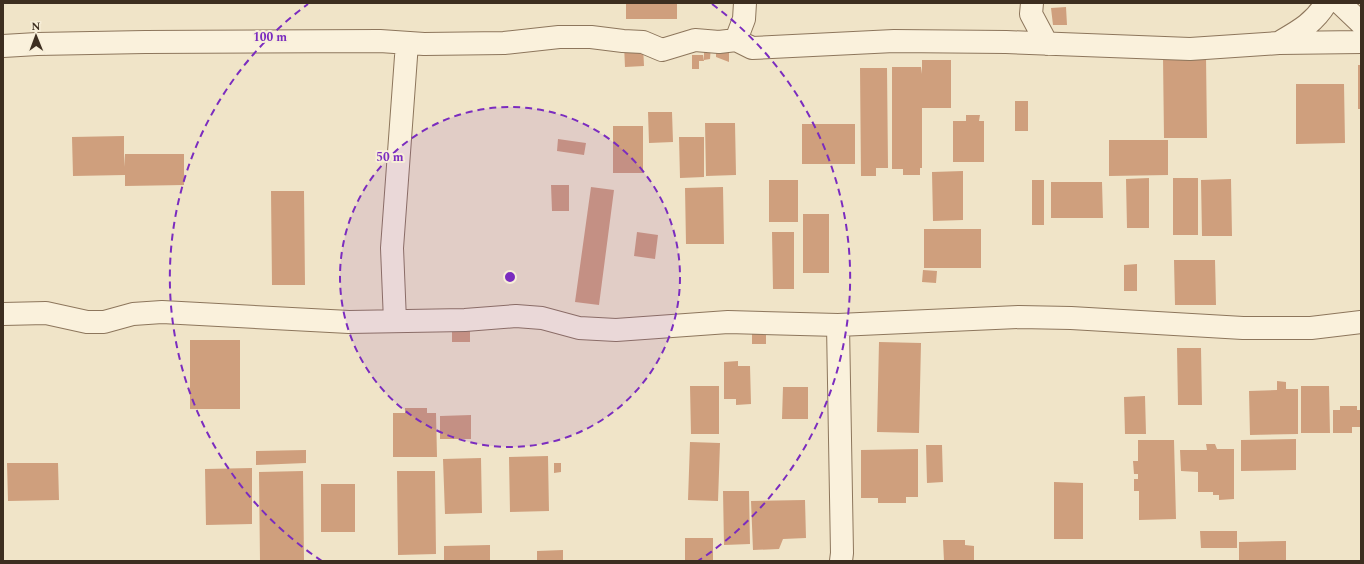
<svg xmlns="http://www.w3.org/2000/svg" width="1364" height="564" font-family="Spectral,serif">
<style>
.building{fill:#cf9f7d}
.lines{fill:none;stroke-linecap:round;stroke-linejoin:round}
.minor-casing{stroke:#8d765c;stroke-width:24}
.minor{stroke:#faf1dc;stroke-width:22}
.ring{fill:none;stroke:#7b2cbf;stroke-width:2;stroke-dasharray:7 5}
.centre{fill:#7b2cbf;stroke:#f7eed8;stroke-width:2}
.ring-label{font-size:12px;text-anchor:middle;font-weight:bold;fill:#7b2cbf;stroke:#f7eed8;stroke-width:4;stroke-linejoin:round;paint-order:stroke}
</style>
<rect width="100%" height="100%" fill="#f0e4c8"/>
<!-- building -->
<path class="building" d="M 626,3 L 677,3 L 677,19 L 626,19 Z
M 1066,7 L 1067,25 L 1053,25 L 1051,8 Z
M 624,45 L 643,45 L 644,66 L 625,67 Z
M 704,45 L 711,45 L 710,59 L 704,60 Z
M 716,46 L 729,46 L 729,62 L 716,57 Z
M 692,55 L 703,55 L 704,61 L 699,61 L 699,69 L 692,69 Z
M 1206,56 L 1207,138 L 1164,138 L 1163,57 Z
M 922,60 L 951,60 L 951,108 L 922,108 L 922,168 L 920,168 L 920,175 L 903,175 L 903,169 L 892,169 L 892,67 L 921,67 L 922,74 Z
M 1358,65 L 1361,65 L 1361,109 L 1358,109 Z
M 860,68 L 887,68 L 888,168 L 876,168 L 876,176 L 861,176 Z
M 1296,84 L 1344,84 L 1345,143 L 1296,144 Z
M 1015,101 L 1028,101 L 1028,131 L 1015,131 Z
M 648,112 L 672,112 L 673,142 L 649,143 Z
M 966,115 L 980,115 L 979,121 L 984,121 L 984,162 L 953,162 L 953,121 L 966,121 Z
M 705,123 L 735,123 L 736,175 L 706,176 Z
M 802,124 L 855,124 L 855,164 L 802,164 Z
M 613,126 L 643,126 L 643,173 L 613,173 Z
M 124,136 L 124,167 L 125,154 L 184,154 L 184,185 L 125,186 L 125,175 L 73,176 L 72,137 Z
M 679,137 L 704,137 L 704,177 L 680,178 Z
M 558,139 L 586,143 L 584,155 L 557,151 Z
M 1109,140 L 1168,140 L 1168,175 L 1109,176 Z
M 963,171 L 963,220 L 933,221 L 932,172 Z
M 1149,178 L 1149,228 L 1127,228 L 1126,179 Z
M 1173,178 L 1198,178 L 1198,235 L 1173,235 Z
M 1231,179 L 1232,236 L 1202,236 L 1201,180 Z
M 769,180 L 798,180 L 798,222 L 769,222 Z
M 1032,180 L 1044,180 L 1044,225 L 1032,225 Z
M 1051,182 L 1102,182 L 1103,218 L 1051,218 Z
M 551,185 L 569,185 L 569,211 L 552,211 Z
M 591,187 L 614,190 L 599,305 L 575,302 Z
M 723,187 L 724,244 L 686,244 L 685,188 Z
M 271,191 L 304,191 L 305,285 L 272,285 Z
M 803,214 L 829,214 L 829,273 L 803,273 Z
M 924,229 L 981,229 L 981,268 L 924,268 Z
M 637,232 L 658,235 L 655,259 L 634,256 Z
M 772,232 L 794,232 L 794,289 L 773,289 Z
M 1174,260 L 1215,260 L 1216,305 L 1175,305 Z
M 1137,264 L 1137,291 L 1124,291 L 1124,265 Z
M 923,270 L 937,271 L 936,283 L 922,282 Z
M 470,321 L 470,342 L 452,342 L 452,322 Z
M 752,327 L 766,327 L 766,344 L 752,344 Z
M 190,340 L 240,340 L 240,409 L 190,409 Z
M 879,342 L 921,343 L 919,433 L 877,432 Z
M 1177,348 L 1201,348 L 1202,405 L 1178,405 Z
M 738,361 L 738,366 L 750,366 L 751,404 L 736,405 L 736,399 L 724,399 L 724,362 Z
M 1277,381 L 1286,382 L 1286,389 L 1298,389 L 1298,434 L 1250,435 L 1249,391 L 1277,390 Z
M 690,386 L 719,386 L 719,434 L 691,434 Z
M 1301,386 L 1329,386 L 1330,433 L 1301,433 Z
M 783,387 L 808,387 L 808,419 L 782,419 Z
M 1145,396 L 1146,434 L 1125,434 L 1124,397 Z
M 1340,406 L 1357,406 L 1357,410 L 1361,410 L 1361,427 L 1352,427 L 1352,433 L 1333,433 L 1333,410 L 1340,410 Z
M 405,408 L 427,408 L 427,413 L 436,413 L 437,457 L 393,457 L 393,413 L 405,413 Z
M 471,415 L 471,439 L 440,439 L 440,416 Z
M 1296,439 L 1296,470 L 1241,471 L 1241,440 Z
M 1138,440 L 1174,440 L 1176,519 L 1139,520 L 1139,491 L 1134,491 L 1134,479 L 1138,479 L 1138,474 L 1134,474 L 1133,461 L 1138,461 Z
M 690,442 L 720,443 L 718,501 L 688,500 Z
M 1206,444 L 1215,444 L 1217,449 L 1234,449 L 1234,499 L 1219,500 L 1219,495 L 1213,495 L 1213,492 L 1198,492 L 1198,472 L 1181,471 L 1180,450 L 1207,450 Z
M 926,445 L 942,445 L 943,482 L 927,483 Z
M 918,449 L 918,497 L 906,497 L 906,503 L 878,503 L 878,498 L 861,498 L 861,450 Z
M 306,450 L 306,463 L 256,465 L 256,451 Z
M 548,456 L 549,511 L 510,512 L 509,457 Z
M 481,458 L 482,513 L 445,514 L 443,459 Z
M 7,463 L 58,463 L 59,500 L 8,501 Z
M 554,463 L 561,463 L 561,472 L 554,473 Z
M 252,468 L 252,524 L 206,525 L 205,469 Z
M 303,471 L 304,561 L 260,561 L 259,472 Z
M 397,471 L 435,471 L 436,554 L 398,555 Z
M 1054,482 L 1083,483 L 1083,539 L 1054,539 Z
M 321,484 L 355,484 L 355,532 L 321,532 Z
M 723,491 L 749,491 L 750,544 L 724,545 Z
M 805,500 L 806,538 L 783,539 L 779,549 L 753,550 L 751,501 Z
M 1200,531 L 1237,531 L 1237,548 L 1201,548 Z
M 685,538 L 713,538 L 713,561 L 685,561 Z
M 943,540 L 965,540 L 965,545 L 974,546 L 974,561 L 944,561 Z
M 1286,541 L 1286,561 L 1239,561 L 1239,542 Z
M 490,545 L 490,561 L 444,561 L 444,546 Z
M 563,550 L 563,561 L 537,561 L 537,551 Z"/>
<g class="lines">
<defs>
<path id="minor" d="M 1032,3 L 1031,14 L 1047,44
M 1340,3 L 1361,23
M 736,40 L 744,19 L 745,3
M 1280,42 C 1299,31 1314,23 1326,3
M 3,46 L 37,44 L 145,42 L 380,41 L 424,44 L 504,43 L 559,37 L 591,37 L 623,41 L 643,42 L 662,50 L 695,40 L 719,42 L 736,40 L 752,48 L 894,41 L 1006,42 L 1190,49 L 1279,43 L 1361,42
M 3,314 L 46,313 L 87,322 L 104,322 L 133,314 L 162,312 L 349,322 L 465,320 L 516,316 L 542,318 L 579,328 L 616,330 L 728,322 L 838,325 L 1019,317 L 1071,318 L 1243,328 L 1311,328 L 1361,322
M 395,321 L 392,248 L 407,43
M 838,325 L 842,553 L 841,561"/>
</defs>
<!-- minor casing -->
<use href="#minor" class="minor-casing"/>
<!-- minor -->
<use href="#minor" class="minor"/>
</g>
<!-- distance rings -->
<circle cx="510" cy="277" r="170" fill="#7b2cbf" fill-opacity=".12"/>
<g class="ring">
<circle cx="510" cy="277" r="170"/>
<path d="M322 561A340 340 0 0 1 308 4M712 4A340 340 0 0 1 698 561"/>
</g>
<circle cx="510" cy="277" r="6" class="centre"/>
<g class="ring-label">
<text x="270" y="41">100 m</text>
<text x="390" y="161">50 m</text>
</g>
<!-- border -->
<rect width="1364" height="564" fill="none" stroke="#3d2e20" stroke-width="8"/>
<!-- north arrow -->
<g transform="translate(36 36) rotate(359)" stroke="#f7eed8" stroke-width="3" paint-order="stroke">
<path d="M0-3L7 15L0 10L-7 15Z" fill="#3d2e20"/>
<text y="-6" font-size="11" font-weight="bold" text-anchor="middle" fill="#3d2e20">N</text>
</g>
</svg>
